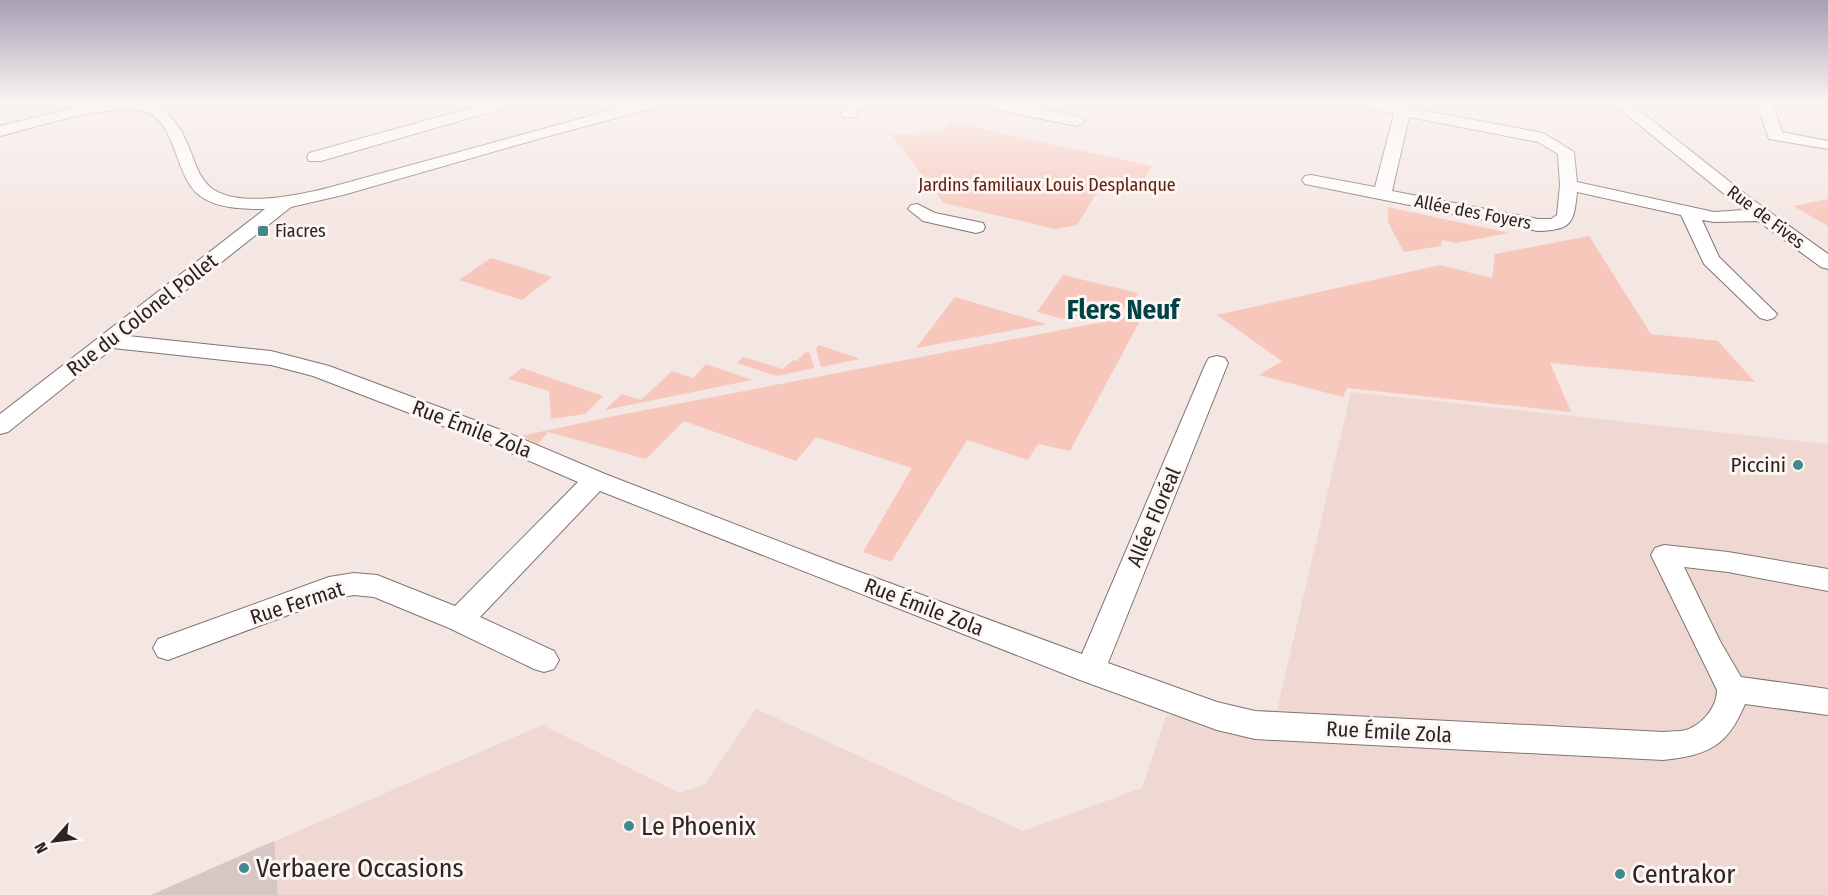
<svg xmlns="http://www.w3.org/2000/svg" width="1828" height="895" font-family="'Fira Sans Condensed',sans-serif">
<style>
.built{fill:#efd8d2}
.green{fill:#f8c7bb}
.building{fill:#d5c7c4}
.lines{fill:none;stroke-linecap:round;stroke-linejoin:round}
.minor-casing{stroke:#817471;stroke-width:2}
.minor{fill:#fff;fill-rule:evenodd}
.poi-dot{fill:#41898d;stroke:#fdf5f2;stroke-width:2}
.labels{text-anchor:middle;dominant-baseline:central;stroke-width:6;stroke-linejoin:round;paint-order:stroke}
.far-park-label{font-size:18px;fill:#5f2112;stroke:#fdf5f2}
.far-street-label{font-size:18px;fill:#2a2524;stroke:#fdf5f2}
.far-poi-label{font-size:18px;fill:#2a2524;stroke:#fdf5f2;text-anchor:start}
.street-label{font-size:21px;fill:#2a2524;stroke:#fdf5f2}
.poi-label{font-size:21px;fill:#2a2524;stroke:#fdf5f2;text-anchor:end}
.near-poi-label{font-size:26px;fill:#2a2524;stroke:#fdf5f2;text-anchor:start}
.district-label{font-size:27px;font-weight:bold;fill:#004347;stroke:#fdf5f2}
</style>
<rect width="100%" height="100%" fill="#f4e6e2"/>
<!-- built -->
<path class="built" d="M 1351,392 L 1828,444 L 1828,895 L 151,895 L 542,725 L 680,793 L 705,784 L 756,709 L 1023,831 L 1142,788 L 1166,716 L 1277,710 Z"/>
<!-- green -->
<path class="green" d="M 951,122 L 1152,166 L 1142,182 L 1107,176 L 1077,225 L 1055,229 L 944,203 L 891,135 L 942,131 Z
M 1828,199 L 1828,226 L 1793,206 Z
M 1388,207 L 1509,233 L 1456,243 L 1442,240 L 1441,246 L 1404,252 L 1388,222 Z
M 1589,236 L 1651,334 L 1718,341 L 1755,382 L 1550,363 L 1571,412 L 1347,388 L 1343,397 L 1259,375 L 1282,361 L 1217,315 L 1440,265 L 1492,278 L 1495,254 Z
M 491,258 L 552,277 L 522,300 L 459,280 Z
M 1063,275 L 1138,293 L 1131,306 L 1063,319 L 1037,312 Z
M 955,297 L 1046,324 L 916,348 Z
M 1134,316 L 1142,317 L 1070,451 L 1038,444 L 1028,460 L 967,440 L 891,562 L 863,552 L 912,468 L 816,437 L 796,461 L 684,421 L 646,459 L 548,432 L 538,444 L 521,436 L 614,416 Z
M 819,345 L 860,359 L 821,367 L 816,349 Z
M 806,352 L 810,353 L 814,368 L 777,376 L 737,363 L 743,357 L 783,369 L 793,360 L 797,361 Z
M 706,364 L 752,380 L 605,410 L 622,394 L 641,400 L 672,371 L 693,378 Z
M 522,368 L 603,396 L 585,414 L 551,419 L 549,391 L 508,379 Z"/>
<!-- building -->
<path class="building" d="M 274,841 L 278,895 L 151,895 Z"/>
<g class="lines">
<defs>
<path id="minor" d="M 115,102 C 162,102 175,110 192,155 C 196,167 201,179 210,187 C 236,209 301,195 331,187 L 641,102 L 668,102 L 665,105 L 545,137 L 343,195 L 291,207 L 128,336 L 271,351 L 329,366 L 506,432 L 605,474 L 830,561 L 1082,654 L 1206,363 L 1209,358 L 1217,356 L 1225,358 L 1228,363 L 1108,663 L 1217,702 L 1255,711 L 1663,732 C 1672,731 1684,732 1691,728 C 1705,721 1717,706 1717,690 L 1651,555 L 1655,548 L 1664,545 L 1728,552 L 1828,569 L 1828,591 L 1728,572 L 1684,567 L 1720,641 L 1741,677 L 1828,689 L 1828,715 L 1745,704 C 1727,747 1708,755 1663,760 L 1255,739 L 1217,730 L 1080,680 L 600,491 L 480,617 L 554,651 L 559,660 L 554,669 L 544,672 L 534,669 L 449,628 L 374,597 L 354,595 L 331,599 L 168,660 L 158,657 L 153,648 L 158,639 L 329,577 L 354,573 L 377,575 L 455,606 L 578,482 L 490,444 L 313,376 L 271,365 L 113,348 L 8,432 L 0,434 L 0,414 L 265,209 C 245,209 216,209 199,195 C 174,175 177,122 145,112 C 110,102 36,127 0,136 L 0,126 L 77,107 Z
M 492,102 L 517,102 L 514,105 L 321,161 L 309,161 L 307,157 L 309,153 Z
M 854,102 L 880,102 L 877,105 L 859,110 L 855,117 L 843,117 L 841,114 L 848,104 Z
M 975,102 L 1006,102 L 1077,116 L 1085,121 L 1077,126 L 983,107 Z
M 1345,102 L 1378,102 L 1543,133 L 1574,152 L 1577,182 L 1714,212 L 1744,210 L 1611,102 L 1629,102 L 1749,197 L 1828,254 L 1828,269 L 1821,267 L 1758,221 L 1714,222 L 1702,220 L 1719,257 L 1777,314 L 1774,318 L 1767,320 L 1760,318 L 1704,264 L 1681,215 L 1577,192 C 1574,223 1572,230 1538,231 L 1305,184 L 1302,180 L 1305,176 L 1311,175 L 1375,187 L 1394,114 L 1348,105 ZM 1409,117 L 1538,142 L 1558,154 L 1560,185 L 1557,215 L 1551,219 L 1538,219 L 1392,191 Z
M 1756,102 L 1772,102 L 1782,132 L 1828,141 L 1828,149 L 1769,139 Z
M 917,204 L 935,213 L 983,223 L 985,227 L 983,231 L 976,233 L 923,221 L 908,209 L 911,205 Z"/>
</defs>
<!-- minor casing -->
<use href="#minor" class="minor-casing"/>
<!-- minor -->
<use href="#minor" class="minor"/>
</g>
<!-- sky -->
<linearGradient id="sky" x2="0" y2="1"><stop stop-color="#a6a0b5"/><stop offset="0.45" stop-color="#faf4f2"/><stop offset="1" stop-color="#faf4f2" stop-opacity="0"/></linearGradient>
<rect width="1828" height="227" fill="url(#sky)"/>
<!-- markers -->
<g class="poi-dot">
<rect x="257" y="225" width="12" height="12" rx="3"/>
<circle cx="1798" cy="465" r="6"/>
<circle cx="629" cy="826" r="6"/>
<circle cx="244" cy="868" r="6"/>
<circle cx="1620" cy="874" r="6"/>
</g>
<g class="labels">
<!-- far-park labels -->
<g class="far-park-label">
<text x="1047" y="185">Jardins familiaux Louis Desplanque</text>
</g>
<!-- far-street labels -->
<g class="far-street-label">
<text transform="translate(1473 212) rotate(11)">Allée des Foyers</text>
<text transform="translate(1766 217) rotate(37)">Rue de Fives</text>
</g>
<!-- far-poi labels -->
<g class="far-poi-label">
<text x="275" y="231">Fiacres</text>
</g>
<!-- street labels -->
<g class="street-label">
<text transform="translate(142 315) rotate(-38)">Rue du Colonel Pollet</text>
<text transform="translate(472 429) rotate(21)">Rue Émile Zola</text>
<text transform="translate(1154 517) rotate(-67)">Allée Floréal</text>
<text transform="translate(297 603) rotate(-18)">Rue Fermat</text>
<text transform="translate(924 607) rotate(21)">Rue Émile Zola</text>
<text transform="translate(1389 732) rotate(3)">Rue Émile Zola</text>
</g>
<!-- poi labels -->
<g class="poi-label">
<text x="1786" y="465">Piccini</text>
</g>
<!-- near-poi labels -->
<g class="near-poi-label">
<text x="641" y="826">Le Phoenix</text>
<text x="256" y="868">Verbaere Occasions</text>
<text x="1632" y="874">Centrakor</text>
</g>
<!-- district labels -->
<g class="district-label">
<text x="1123" y="310">Flers Neuf</text>
</g>
</g>
<!-- north arrow -->
<g transform="translate(54 841) rotate(242)" stroke="#fdf5f2" stroke-width="4.5" paint-order="stroke">
<path d="M0-4.5L10 22L0 15L-10 22Z" fill="#2a2524"/>
<text y="-9" font-size="16" font-weight="bold" text-anchor="middle" fill="#2a2524">N</text>
</g>
</svg>
